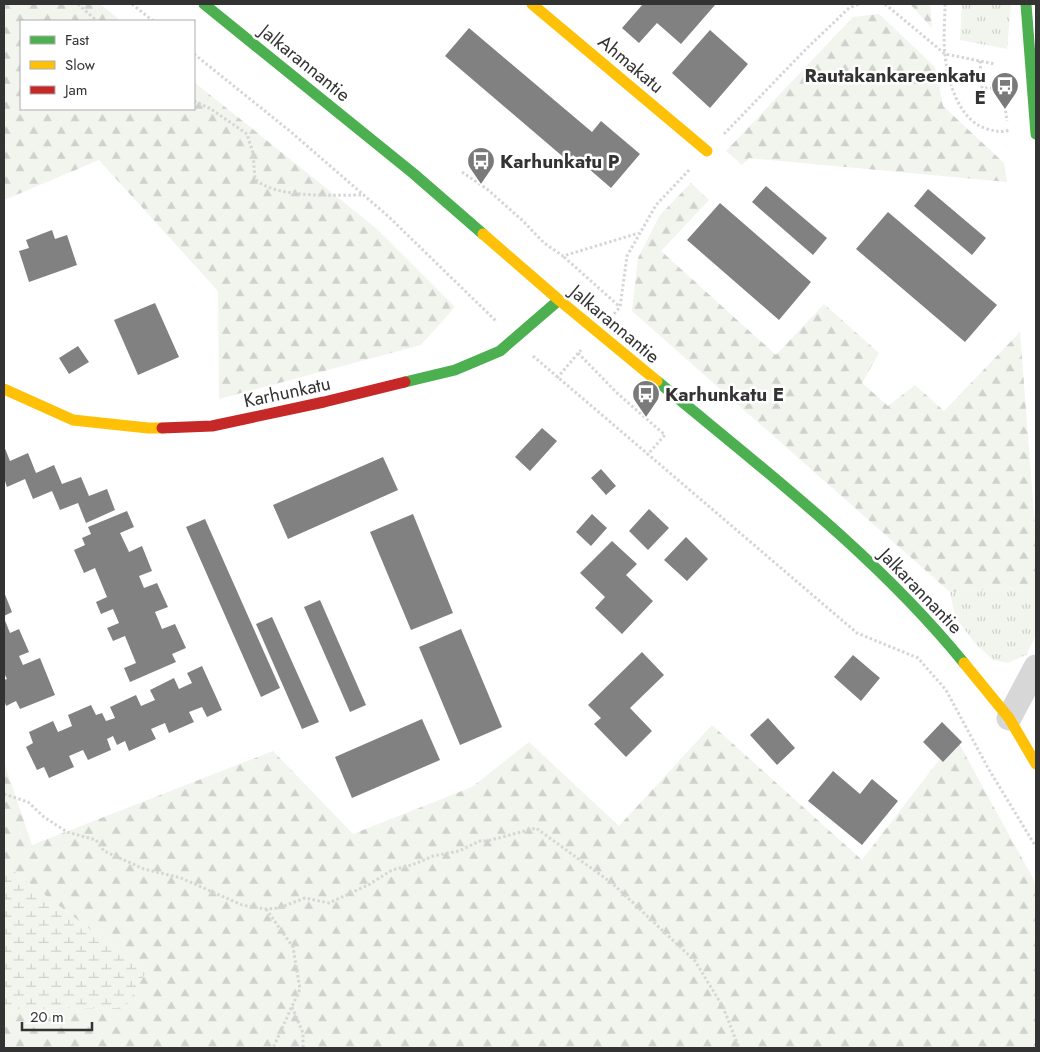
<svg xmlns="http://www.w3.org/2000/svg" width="1040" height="1052" font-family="Jost,sans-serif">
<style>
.grass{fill:url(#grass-tufts)}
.forest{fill:url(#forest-firs)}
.wetland{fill:url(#wetland-marsh)}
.building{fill:#818181}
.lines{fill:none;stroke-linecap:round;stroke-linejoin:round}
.path{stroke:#d6d6d6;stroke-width:3;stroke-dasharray:2.5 2.5;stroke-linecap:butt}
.street{stroke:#d7d7d7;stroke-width:25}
.fast{stroke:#4caf50;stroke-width:11}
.slow{stroke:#ffc107;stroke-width:11}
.jam{stroke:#c62828;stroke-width:11}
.labels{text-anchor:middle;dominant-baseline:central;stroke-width:5;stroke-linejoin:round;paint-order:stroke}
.street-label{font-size:19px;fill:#333;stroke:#fff}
.poi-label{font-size:19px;font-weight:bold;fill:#333;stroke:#fff;text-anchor:start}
</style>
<defs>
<pattern id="grass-tufts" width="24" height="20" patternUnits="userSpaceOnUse" patternTransform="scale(1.25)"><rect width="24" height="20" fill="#f1f5ed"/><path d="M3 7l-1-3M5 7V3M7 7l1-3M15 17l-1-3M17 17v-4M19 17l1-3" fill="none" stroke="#cfd2cc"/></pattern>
<pattern id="forest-firs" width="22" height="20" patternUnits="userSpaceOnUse" patternTransform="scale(1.25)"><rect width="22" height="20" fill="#f1f5ed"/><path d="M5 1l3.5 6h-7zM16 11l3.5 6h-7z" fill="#cfd2cc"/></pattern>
<pattern id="wetland-marsh" width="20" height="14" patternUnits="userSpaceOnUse" patternTransform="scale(1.25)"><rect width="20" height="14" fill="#f1f5ed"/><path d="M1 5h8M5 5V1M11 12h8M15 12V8" fill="none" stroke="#cfd2cc"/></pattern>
</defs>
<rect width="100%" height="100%" fill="#fff"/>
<!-- grass -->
<path class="grass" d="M 962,4 L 1011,4 L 1007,49 L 960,40 Z
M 1036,587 L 1036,635 L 1026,655 L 1008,663 L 993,660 L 974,642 L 955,617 L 950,592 Z"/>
<!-- forest -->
<path class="forest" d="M 4,4 L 100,4 L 121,21 L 21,21 L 21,109 L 194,109 L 194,82 L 377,229 L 455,307 L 421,345 L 219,399 L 218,291 L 99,160 L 4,200 Z
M 910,4 L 930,4 L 932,28 Z
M 879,14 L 935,67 L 943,106 L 1004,163 L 1007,182 L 749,158 L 742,165 L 726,151 L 853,17 Z
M 691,183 L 709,200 L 661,251 L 776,355 L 824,304 L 879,353 L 862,383 L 888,406 L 915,385 L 944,411 L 1020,332 L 1036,540 L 1036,587 L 950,592 L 632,311 L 638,258 L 660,215 Z
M 712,725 L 862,860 L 956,738 L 1036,884 L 1036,1048 L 4,1048 L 4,1009 L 125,1008 L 146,972 L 4,864 L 4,762 L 32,845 L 273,751 L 353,834 L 472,787 L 529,742 L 619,826 Z"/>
<!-- wetland -->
<path class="wetland" d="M 4,864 L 146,972 L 125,1008 L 4,1009 Z"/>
<!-- building -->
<path class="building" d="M 643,4 L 714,4 L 715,5 L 681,44 L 657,23 L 639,43 L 622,28 Z
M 469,28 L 592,132 L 601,121 L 640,154 L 611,188 L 573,155 L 568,161 L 445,56 Z
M 710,30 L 748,64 L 710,108 L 672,73 Z
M 766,186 L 827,238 L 813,255 L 752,202 Z
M 928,189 L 986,238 L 972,255 L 914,206 Z
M 720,203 L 811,282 L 779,320 L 687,240 Z
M 888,212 L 997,305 L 965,342 L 856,249 Z
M 52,230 L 55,239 L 67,235 L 77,265 L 29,282 L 19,251 L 29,248 L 26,240 Z
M 155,303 L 179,357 L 138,375 L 114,320 Z
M 78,346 L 89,362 L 69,374 L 59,358 Z
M 542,428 L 557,441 L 530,471 L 515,457 Z
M 4,446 L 10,461 L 28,453 L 36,473 L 54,465 L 62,484 L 81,477 L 89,496 L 107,489 L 115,510 L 86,523 L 78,503 L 60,510 L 52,491 L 33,499 L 25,479 L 7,487 L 4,478 Z
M 383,457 L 398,490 L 288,539 L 273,505 Z
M 601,469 L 616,486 L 606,495 L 591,478 Z
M 649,509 L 669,528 L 648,550 L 629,531 Z
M 127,511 L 134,527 L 120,533 L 129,552 L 142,546 L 152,571 L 139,576 L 144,588 L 157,583 L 168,607 L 155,612 L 162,629 L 175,624 L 186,648 L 172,654 L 176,662 L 130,682 L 124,668 L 136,663 L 125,636 L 113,641 L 107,628 L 119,623 L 113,609 L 101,614 L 96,602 L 107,597 L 95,568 L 84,573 L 74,550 L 85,545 L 82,538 L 91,534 L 88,527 Z
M 413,514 L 453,613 L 411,630 L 370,532 Z
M 592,514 L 607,528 L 591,546 L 576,532 Z
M 205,519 L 280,688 L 261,697 L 186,527 Z
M 686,537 L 708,559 L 687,581 L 664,560 Z
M 612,541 L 637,564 L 626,575 L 653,601 L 622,634 L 595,608 L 605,597 L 580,573 Z
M 4,592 L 12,612 L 4,616 Z
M 320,600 L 366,705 L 350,712 L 304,607 Z
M 272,617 L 319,722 L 302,729 L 256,624 Z
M 4,618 L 10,633 L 19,629 L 29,652 L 19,656 L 23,665 L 40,658 L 55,695 L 20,709 L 16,701 L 6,706 L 4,699 L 4,680 L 7,679 L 4,673 Z
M 461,629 L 502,727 L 460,745 L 419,647 Z
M 642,652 L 664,675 L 630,708 L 652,731 L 626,757 L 594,724 L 601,718 L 588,705 Z
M 853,655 L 880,678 L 861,701 L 834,677 Z
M 202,666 L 222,710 L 207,717 L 202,707 L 189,712 L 194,722 L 169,733 L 165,723 L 151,729 L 156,739 L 129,751 L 125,741 L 117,745 L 113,736 L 107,739 L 111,750 L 88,760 L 83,750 L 69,756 L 74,767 L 49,778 L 44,767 L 37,770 L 26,747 L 33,743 L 29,732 L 53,721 L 58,732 L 72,726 L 68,715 L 91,705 L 96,715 L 102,713 L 106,721 L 115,718 L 110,707 L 136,695 L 141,706 L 155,700 L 150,690 L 174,678 L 179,689 L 192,683 L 187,673 Z
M 768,718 L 795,748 L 777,765 L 750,735 Z
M 422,719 L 440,760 L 352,798 L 335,757 Z
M 942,722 L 962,742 L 943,762 L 923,742 Z
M 833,771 L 860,794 L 872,779 L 898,801 L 862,845 L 808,801 Z"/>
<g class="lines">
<!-- path -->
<path class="path" d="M 78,4 L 97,21
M 132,4 L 153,21
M 885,4 L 945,54 L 995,64
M 945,4 C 945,20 943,38 945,55 C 948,81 958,120 987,129 C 995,131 1002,133 1009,130
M 194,54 L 291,132 L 389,217 L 497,322
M 980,61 L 982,88 L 1002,88 L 1007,121
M 194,101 L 211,109 L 247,134 L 253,153 L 255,179 C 276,199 336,195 364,195
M 724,134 L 806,49 L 849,8 L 859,4
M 462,172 L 487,189 L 523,221 L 544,243 L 563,256 L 639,233
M 564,257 L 620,307
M 614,314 L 620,307 L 627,256 L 656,205 L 690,169
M 578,353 L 617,393 L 665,435 L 647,455
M 533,356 L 857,633 L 918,658 L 946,690 L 988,768 L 1036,847
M 557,378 L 581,350
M 4,794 L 28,802 L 44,817 L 67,832 L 96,840 L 104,851 L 144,869 L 181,878 L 242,905 L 266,909 L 279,908 L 305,898 L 329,903 L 370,884 L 392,870 L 412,865 L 433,856 L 459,851 L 480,841 L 487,841 L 536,828 L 613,884 L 695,961 L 723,1007 L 739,1048
M 266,909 L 293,947 L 300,989 L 273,1048
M 292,1007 L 303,1033 L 303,1048"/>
<!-- street -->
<path class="street" d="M 1009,718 L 1036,667"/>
<!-- fast -->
<path class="fast" d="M 204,4 L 414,174 L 483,234
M 1026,4 L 1036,134
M 657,381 C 764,470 876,555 964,663
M 405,382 L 455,370 L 500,351 L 559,300"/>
<!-- slow -->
<path class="slow" d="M 532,4 L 707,151
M 483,234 L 559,300 L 657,381
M 4,389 L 73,420 L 148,428 L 162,428
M 964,663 L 1009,718 L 1036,764"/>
<!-- jam -->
<path class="jam" d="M 162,428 L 212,426 L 324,402 L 405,382"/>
</g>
<!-- icons -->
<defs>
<symbol id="bus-pin" viewBox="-11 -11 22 30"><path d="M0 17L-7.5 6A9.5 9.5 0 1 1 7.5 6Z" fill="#7a7a7a" stroke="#fff"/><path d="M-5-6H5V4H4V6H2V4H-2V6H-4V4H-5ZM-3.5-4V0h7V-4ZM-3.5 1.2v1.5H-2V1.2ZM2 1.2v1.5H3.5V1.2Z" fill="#fff"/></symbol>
</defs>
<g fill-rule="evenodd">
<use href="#bus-pin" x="989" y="70" width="32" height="43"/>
<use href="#bus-pin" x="465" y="145" width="32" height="43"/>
<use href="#bus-pin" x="630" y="378" width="32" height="43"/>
</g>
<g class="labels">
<!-- street labels -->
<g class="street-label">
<text transform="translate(305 63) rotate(39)">Jalkarannantie</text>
<text transform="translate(631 64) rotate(40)">Ahmakatu</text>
<text transform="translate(615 324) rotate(40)">Jalkarannantie</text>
<text transform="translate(287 392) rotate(-12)">Karhunkatu</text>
<text transform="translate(921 591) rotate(46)">Jalkarannantie</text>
</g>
<!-- poi labels -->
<g class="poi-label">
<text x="986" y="75" text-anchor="end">Rautakankareenkatu<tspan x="986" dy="22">E</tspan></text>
<text x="500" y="161">Karhunkatu P</text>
<text x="665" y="394">Karhunkatu E</text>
</g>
</g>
<!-- border -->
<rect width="1040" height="1052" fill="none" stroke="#333333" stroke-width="10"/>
<!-- legend -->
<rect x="20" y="20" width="175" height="90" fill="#ffffff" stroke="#adadad"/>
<rect x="30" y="36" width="25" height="8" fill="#4caf50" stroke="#adadad"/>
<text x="65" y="45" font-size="15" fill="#333333">Fast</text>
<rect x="30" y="61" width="25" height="8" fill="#ffc107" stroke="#adadad"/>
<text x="65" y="70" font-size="15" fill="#333333">Slow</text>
<rect x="30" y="86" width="25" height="8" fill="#c62828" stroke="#adadad"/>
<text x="65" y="95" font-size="15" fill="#333333">Jam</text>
<!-- scale -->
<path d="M22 1022v8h70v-8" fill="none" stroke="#333333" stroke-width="2.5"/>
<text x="30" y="1022" font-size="15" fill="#333333" stroke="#ffffff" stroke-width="4" paint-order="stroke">20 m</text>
</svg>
